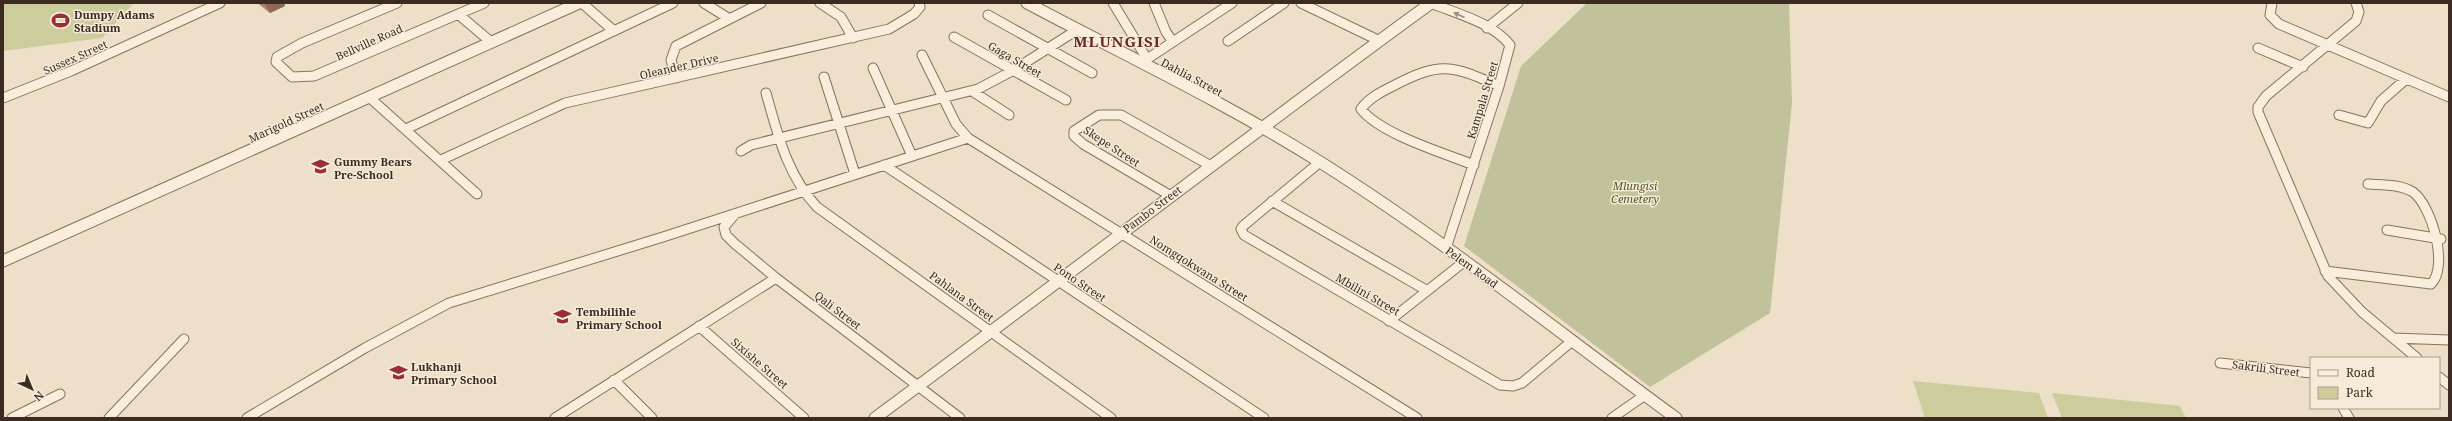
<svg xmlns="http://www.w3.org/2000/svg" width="2452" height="421" font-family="'Noto Serif',serif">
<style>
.green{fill:#cccc9c}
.cemetery{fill:#c1c29b}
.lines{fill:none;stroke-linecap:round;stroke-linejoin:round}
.minor-casing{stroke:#8a715d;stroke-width:11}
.tertiary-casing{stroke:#8a715d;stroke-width:13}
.minor{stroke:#f9eddc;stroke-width:9}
.tertiary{stroke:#f9eddc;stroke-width:11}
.wall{fill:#af826d}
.shaded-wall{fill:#8e6a59}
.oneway{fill:#9a8c7e}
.labels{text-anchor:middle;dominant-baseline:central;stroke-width:3;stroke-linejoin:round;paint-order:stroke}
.poi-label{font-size:11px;font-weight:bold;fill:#3b2b21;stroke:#f6ead8;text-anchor:start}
.street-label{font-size:11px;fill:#3b2b21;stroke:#f6ead8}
.park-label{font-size:11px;font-style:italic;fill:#505728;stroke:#f6ead8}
.district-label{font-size:15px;font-weight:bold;letter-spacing:1px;fill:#672921;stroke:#f6ead8}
</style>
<rect width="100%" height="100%" fill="#eedfc8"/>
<!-- green -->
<path class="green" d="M 3,3 L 134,3 L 102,38 L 3,51 Z
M 1913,381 L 2039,393 L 2048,418 L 1925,418 Z
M 2052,393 L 2180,406 L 2186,418 L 2062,418 Z"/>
<!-- cemetery -->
<path class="cemetery" d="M 1587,3 L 1789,3 L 1792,103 L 1770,313 L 1650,387 L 1464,246 L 1521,66 Z"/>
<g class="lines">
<defs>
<path id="minor" d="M 397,3 L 302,43 L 277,57 L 276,62 L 292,77 L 314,76 L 484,3
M 582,3 L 614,31
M 704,3 L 728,18
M 820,3 L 841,17 L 853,38
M 1113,3 L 1147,59
M 1154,3 L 1166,32 L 1173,42
M 1301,3 L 1380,41
M 1431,3 C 1457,14 1492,22 1510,45 L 1499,86 L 1446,248
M 2272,3 L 2270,15 L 2279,24 L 2449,97
M 2356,3 L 2359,12 L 2356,21 L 2266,96 L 2258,107 L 2258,112 L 2328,276 L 2362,312 L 2417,358
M 458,14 L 491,42
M 988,15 L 1092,73
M 1487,28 L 1518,3
M 954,37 L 1066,100
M 1228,41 L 1284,3
M 2258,48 L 2303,67
M 922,55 L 956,124 L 968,138 L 1417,418
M 1141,63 L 1232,3
M 873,68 L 912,156
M 824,77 L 855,174
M 676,78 L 671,60 L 676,46 L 761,3
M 972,91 L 1009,115
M 766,93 C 778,135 787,175 817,207 L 1111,418
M 369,97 L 477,194
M 3,98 L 71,71 L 220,3
M 2339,115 L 2368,123 L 2381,101 L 2406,79
M 406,129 L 673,3
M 741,151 L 751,145 L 978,89 L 1012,71 L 1077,30
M 441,160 L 565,103 L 889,29 L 914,14 L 920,7 L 919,3
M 1320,162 L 1243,226 L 1241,229 L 1244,235 L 1500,385 L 1513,386 L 1522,383 L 1572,341
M 884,165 L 1264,418
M 1474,165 C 1444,153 1380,134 1361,109 C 1369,98 1381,92 1393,86 C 1441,61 1451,65 1499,86
M 1171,196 L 1083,144 L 1074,136 L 1074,131 L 1099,115 L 1121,115 L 1211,166
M 1272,201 L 1426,290
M 735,214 L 724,227 L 726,235 L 734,243 L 776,278 L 960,418
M 2387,230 L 2441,239
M 2325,271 L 2431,284 C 2449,267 2432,206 2413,192 C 2400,184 2382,185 2368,184
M 1389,321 L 1465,261
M 699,326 L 804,418
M 2393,338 L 2449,340
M 2220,363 L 2311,373
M 2439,377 L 2449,385
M 614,380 L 652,418
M 2343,408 L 2349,418
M 12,418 L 60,394
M 109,418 L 184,339
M 247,418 L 365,348 L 449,303 L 663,237 L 968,138
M 555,418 L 776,278
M 1612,418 L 1645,395"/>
<path id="tertiary" d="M 1027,3 C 1125,55 1226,103 1320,162 C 1444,240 1558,332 1676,418
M 3,261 L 579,3
M 875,418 C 1061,281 1244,139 1431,3"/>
</defs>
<!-- minor casing -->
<use href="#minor" class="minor-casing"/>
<!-- tertiary casing -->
<use href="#tertiary" class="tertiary-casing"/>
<!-- minor -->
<use href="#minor" class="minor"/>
<!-- tertiary -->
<use href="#tertiary" class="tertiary"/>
</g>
<!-- wall -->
<path class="wall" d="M 258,3 L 284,3 L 285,6 L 270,13 L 260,5 Z"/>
<!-- shaded-wall -->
<path class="shaded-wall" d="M 264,3 L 284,3 L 285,6 L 270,13 Z"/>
<!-- one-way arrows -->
<defs><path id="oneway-solid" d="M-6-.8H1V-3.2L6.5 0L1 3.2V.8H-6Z"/></defs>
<use class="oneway" href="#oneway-solid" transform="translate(1459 15) rotate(-156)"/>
<!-- icons -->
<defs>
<symbol id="stadium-bare" viewBox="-9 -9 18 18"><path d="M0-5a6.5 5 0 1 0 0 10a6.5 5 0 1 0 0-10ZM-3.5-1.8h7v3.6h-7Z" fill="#982e39" stroke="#f6ead8" stroke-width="2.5" paint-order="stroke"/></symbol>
<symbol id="school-bare" viewBox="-9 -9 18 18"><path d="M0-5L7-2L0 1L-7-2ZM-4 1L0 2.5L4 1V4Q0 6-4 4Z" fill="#982e39" stroke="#f6ead8" stroke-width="2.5" paint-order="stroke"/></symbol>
</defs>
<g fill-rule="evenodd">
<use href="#stadium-bare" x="48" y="8" width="25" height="25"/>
<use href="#school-bare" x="308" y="154" width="25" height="25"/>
<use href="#school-bare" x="550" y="304" width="25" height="25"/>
<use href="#school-bare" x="386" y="360" width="25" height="25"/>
</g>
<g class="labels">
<!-- poi labels -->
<g class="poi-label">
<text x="74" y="14">Dumpy Adams<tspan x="74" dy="13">Stadium</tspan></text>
<text x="334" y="161">Gummy Bears<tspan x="334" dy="13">Pre-School</tspan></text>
<text x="576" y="311">Tembilihle<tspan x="576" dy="13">Primary School</tspan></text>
<text x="411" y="366">Lukhanji<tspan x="411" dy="13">Primary School</tspan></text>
</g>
<!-- street labels -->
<g class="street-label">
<text transform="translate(369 42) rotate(-24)">Bellville Road</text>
<text transform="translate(75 57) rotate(-24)">Sussex Street</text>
<text transform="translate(1015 59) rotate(30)">Gaga Street</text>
<text transform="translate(679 66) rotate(-13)">Oleander Drive</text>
<text transform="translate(1192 77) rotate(28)">Dahlia Street</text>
<text transform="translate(1482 100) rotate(-73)">Kampala Street</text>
<text transform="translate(286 122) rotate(-25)">Marigold Street</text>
<text transform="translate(1112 146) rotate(33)">Skepe Street</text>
<text transform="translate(1152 209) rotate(-37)">Pambo Street</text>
<text transform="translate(1472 267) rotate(36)">Pelem Road</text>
<text transform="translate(1199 268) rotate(32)">Nomgqokwana Street</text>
<text transform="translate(1080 282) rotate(34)">Pono Street</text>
<text transform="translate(1368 294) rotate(30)">Mbilini Street</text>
<text transform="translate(962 296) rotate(36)">Pahlana Street</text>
<text transform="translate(838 310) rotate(37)">Qali Street</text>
<text transform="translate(760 363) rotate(41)">Sixishe Street</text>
<text transform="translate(2266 368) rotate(7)">Sakrili Street</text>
</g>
<!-- park labels -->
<g class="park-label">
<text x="1635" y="185">Mlungisi<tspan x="1635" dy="13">Cemetery</tspan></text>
</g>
<!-- district labels -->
<g class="district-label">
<text x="1117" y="41">MLUNGISI</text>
</g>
</g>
<!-- border -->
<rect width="2452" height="421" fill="none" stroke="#3b2b21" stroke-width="8"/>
<!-- legend -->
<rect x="2310" y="357" width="130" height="52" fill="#f6ead8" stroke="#ab9e8f"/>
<rect x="2318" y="370" width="20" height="6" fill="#f9eddc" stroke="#ab9e8f"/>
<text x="2346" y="377" font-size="12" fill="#3b2b21">Road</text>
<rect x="2318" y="387" width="20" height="12" fill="#cccc9c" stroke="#ab9e8f"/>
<text x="2346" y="397" font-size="12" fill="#3b2b21">Park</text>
<!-- north arrow -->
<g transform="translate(32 389) rotate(136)" stroke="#f6ead8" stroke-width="3" paint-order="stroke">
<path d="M0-3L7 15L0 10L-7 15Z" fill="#3b2b21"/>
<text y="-6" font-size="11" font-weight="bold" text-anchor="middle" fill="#3b2b21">N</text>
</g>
</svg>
